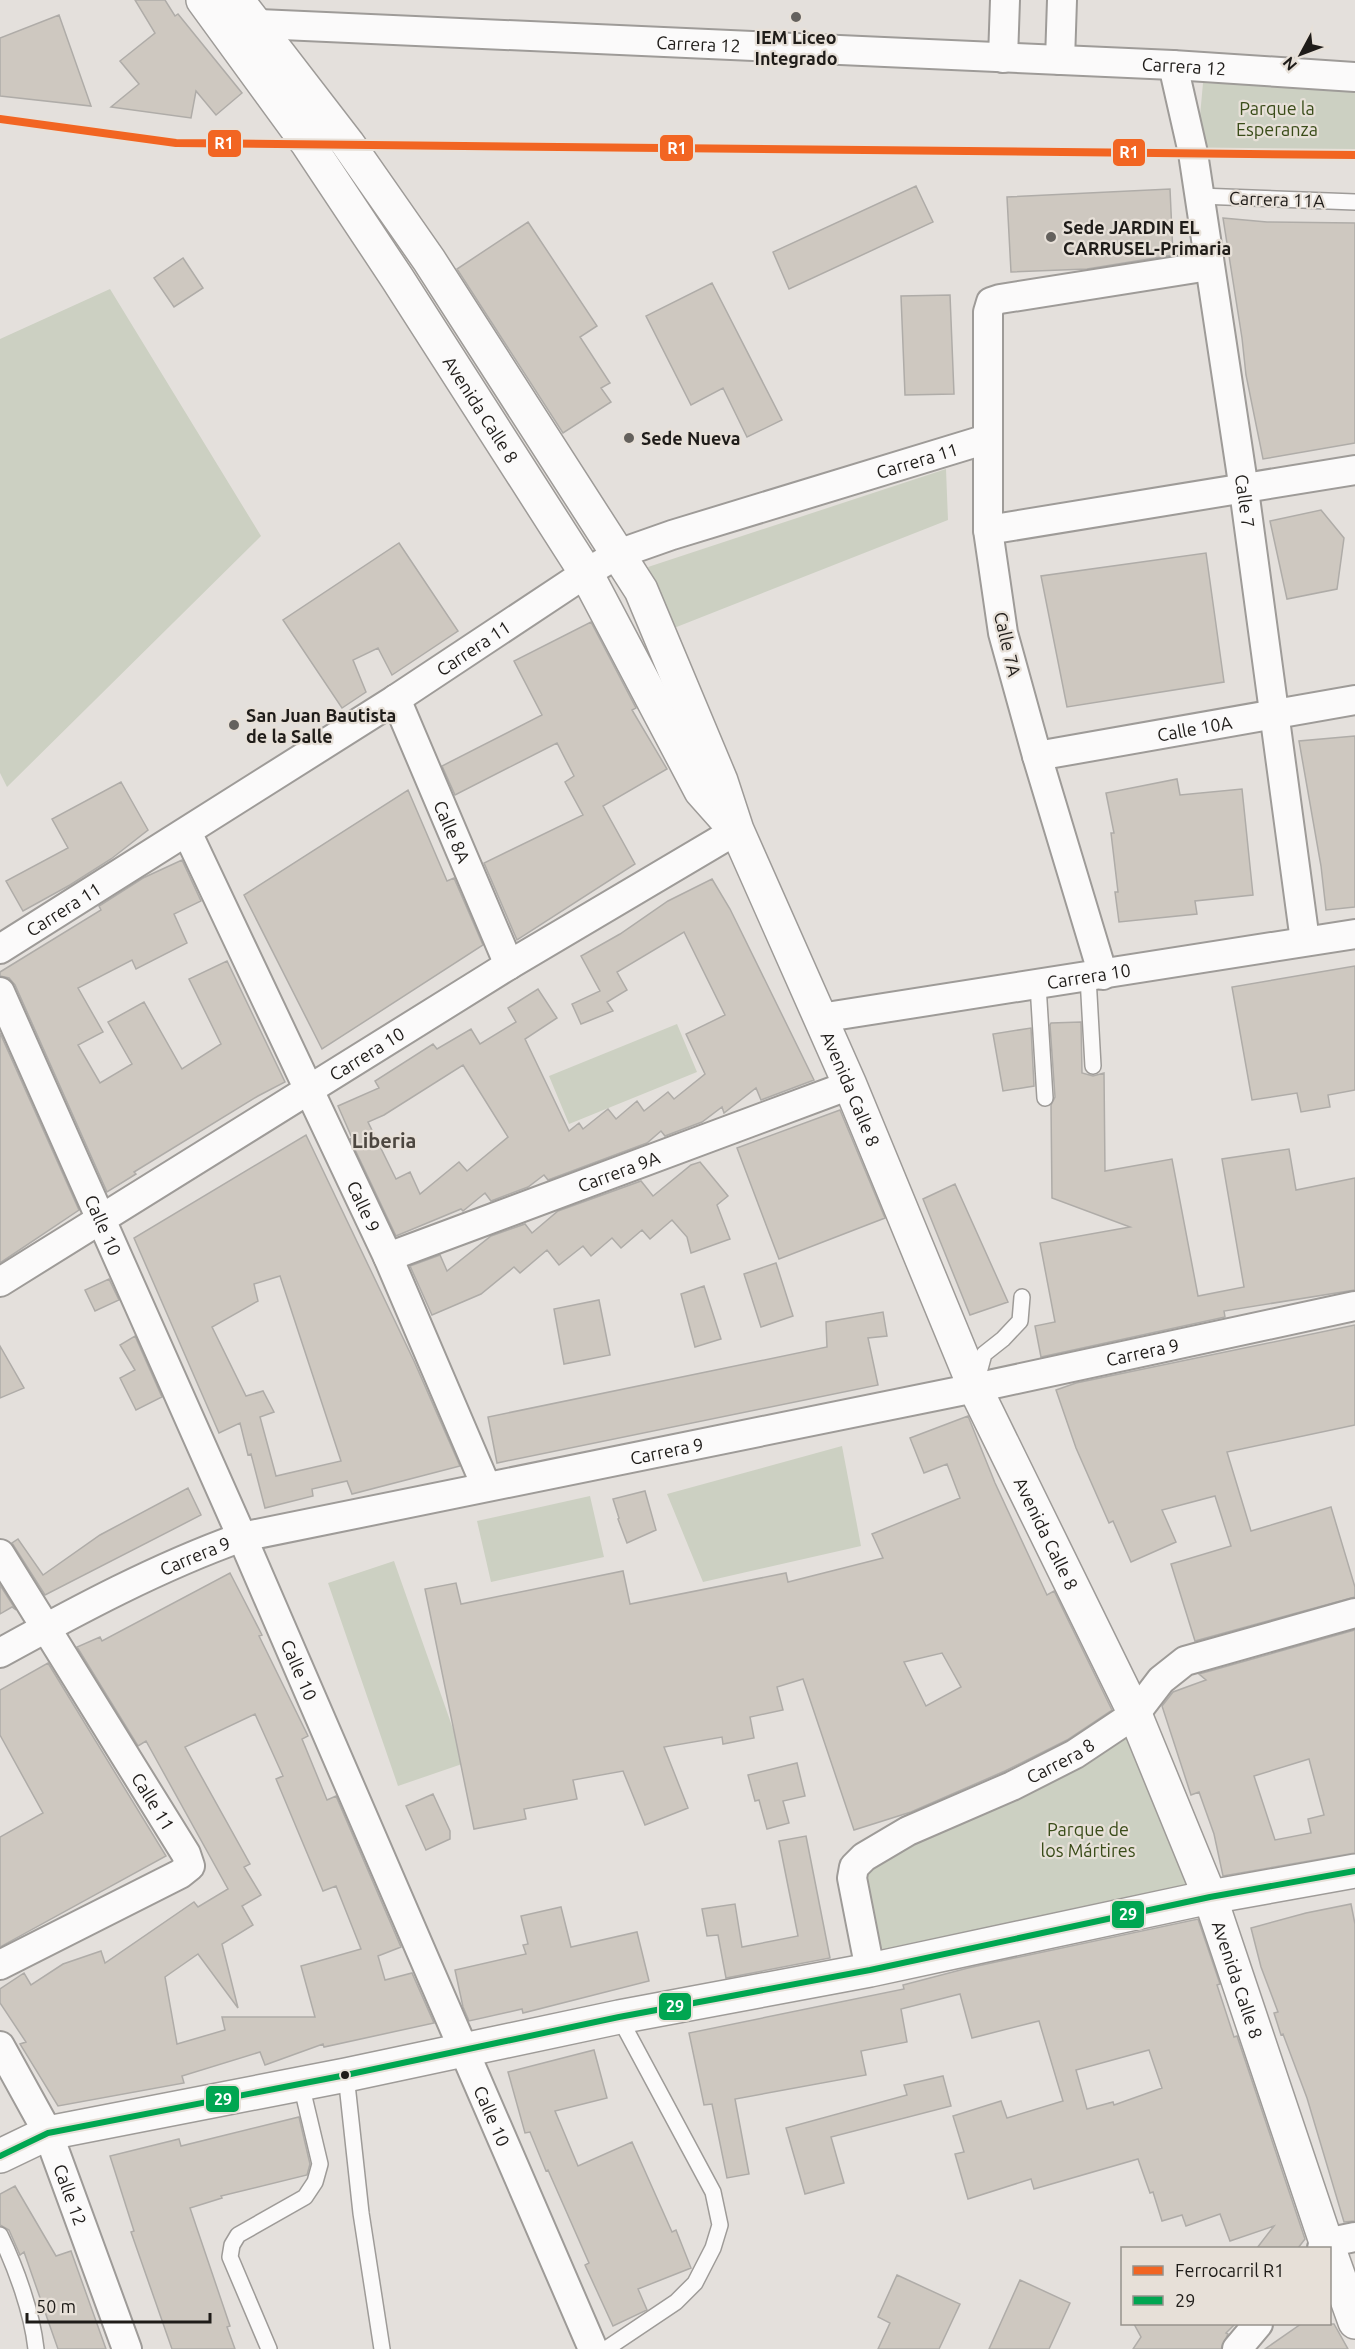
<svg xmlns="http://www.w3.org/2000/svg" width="1355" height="2349" font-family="Ubuntu,sans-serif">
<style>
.green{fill:#ccd0c2}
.building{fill:#cec8c0;stroke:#afaca8;stroke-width:1.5;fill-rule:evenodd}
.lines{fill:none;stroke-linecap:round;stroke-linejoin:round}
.lane-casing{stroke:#9e9b98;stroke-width:18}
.street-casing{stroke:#9e9b98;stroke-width:32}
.secondary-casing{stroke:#9e9b98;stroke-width:36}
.lane{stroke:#fbfafa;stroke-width:15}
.street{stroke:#fbfafa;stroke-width:28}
.secondary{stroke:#fbfafa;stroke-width:33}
.bus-1-casing{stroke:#e7e0d8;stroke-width:10}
.bus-1{stroke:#00a651;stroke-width:6}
.rail-1-casing{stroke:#e7e0d8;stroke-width:12}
.rail-1{stroke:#f26522;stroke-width:8}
.poi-dot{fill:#64615d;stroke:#e7e0d8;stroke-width:2}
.bus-dot{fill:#1f1c19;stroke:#e7e0d8;stroke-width:2}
.labels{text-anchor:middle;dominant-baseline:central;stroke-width:4.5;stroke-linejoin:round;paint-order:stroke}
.poi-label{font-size:18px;font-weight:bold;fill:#1f1c19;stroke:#e7e0d8;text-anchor:start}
.street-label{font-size:18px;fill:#1f1c19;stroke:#e7e0d8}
.park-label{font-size:18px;fill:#3a4c19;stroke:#e7e0d8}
.neighbourhood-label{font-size:20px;font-weight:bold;fill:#4d4740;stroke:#e7e0d8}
.line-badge{stroke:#e7e0d8;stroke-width:2}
.badge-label{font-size:16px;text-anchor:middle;font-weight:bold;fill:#fff}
</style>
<rect width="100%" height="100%" fill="#e4e0dc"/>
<!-- green -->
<path class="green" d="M 1203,83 L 1355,89 L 1355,155 L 1197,149 Z
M 110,289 L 261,536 L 7,787 L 0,773 L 0,339 Z
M 946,469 L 948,520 L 674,628 L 648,567 Z
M 677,1024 L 697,1072 L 569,1124 L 549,1076 Z
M 842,1446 L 861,1546 L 703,1582 L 667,1494 Z
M 590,1496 L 604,1557 L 491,1582 L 477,1521 Z
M 394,1561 L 465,1763 L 398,1786 L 328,1583 Z
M 1131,1725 L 1198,1901 L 882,1963 L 857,1870 Z"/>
<!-- building -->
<path class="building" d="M 135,0 L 165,0 L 175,16 L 178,14 L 242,93 L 216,115 L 196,91 L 191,118 L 111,107 L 139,84 L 120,61 L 155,33 Z
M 59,15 L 91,106 L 0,96 L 0,38 Z
M 916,186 L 933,222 L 789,289 L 773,252 Z
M 1170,189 L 1173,255 L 1087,269 L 1011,272 L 1007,197 Z
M 1223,218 L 1267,222 L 1355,223 L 1355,443 L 1263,459 L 1246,375 L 1242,338 Z
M 528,222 L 597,326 L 580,337 L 610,383 L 601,388 L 611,402 L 563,433 L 457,269 Z
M 183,258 L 203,288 L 174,307 L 154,278 Z
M 712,283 L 782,420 L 747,437 L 723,388 L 691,405 L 646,316 Z
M 950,295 L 954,394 L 905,395 L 901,296 Z
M 1321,510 L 1344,538 L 1337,589 L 1287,599 L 1270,521 Z
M 399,543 L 458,631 L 392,675 L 378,648 L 353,660 L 366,692 L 342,708 L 283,620 Z
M 1206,553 L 1224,682 L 1067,707 L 1041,576 Z
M 591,622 L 636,708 L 632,710 L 667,769 L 603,806 L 635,864 L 517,940 L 484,863 L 583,815 L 565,782 L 574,776 L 557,743 L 455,795 L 442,766 L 542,715 L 514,661 Z
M 1355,736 L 1355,907 L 1326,910 L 1321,866 L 1299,741 Z
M 1177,779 L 1180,795 L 1242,789 L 1253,895 L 1195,901 L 1197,914 L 1119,922 L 1115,892 L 1118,892 L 1111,833 L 1114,833 L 1106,793 Z
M 121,782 L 148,830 L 111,859 L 70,885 L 23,911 L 6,881 L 68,848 L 52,819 Z
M 408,790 L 447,881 L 454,878 L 483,945 L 322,1049 L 244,895 Z
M 182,860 L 201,901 L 174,914 L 187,943 L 136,969 L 132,960 L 78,988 L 103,1032 L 78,1045 L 100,1083 L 132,1064 L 108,1022 L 144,1002 L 182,1069 L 221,1044 L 189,979 L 227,961 L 285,1082 L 258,1096 L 134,1172 L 136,1174 L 107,1192 L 15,985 L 9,978 L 0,976 L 0,972 L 101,910 L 99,906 L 143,878 Z
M 712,879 L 730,909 L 814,1080 L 761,1100 L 756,1088 L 724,1113 L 722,1107 L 702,1122 L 665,1136 L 661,1131 L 647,1143 L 548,1180 L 544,1175 L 528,1187 L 491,1201 L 485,1193 L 463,1211 L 461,1209 L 396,1236 L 350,1139 L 352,1138 L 338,1106 L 379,1088 L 375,1081 L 433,1044 L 437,1049 L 471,1029 L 480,1044 L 516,1022 L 508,1008 L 538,989 L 557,1018 L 525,1039 L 569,1131 L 579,1123 L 583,1129 L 608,1109 L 616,1119 L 637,1101 L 644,1111 L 668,1092 L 674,1099 L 705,1074 L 686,1034 L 725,1015 L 684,932 L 617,972 L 627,990 L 607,1002 L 613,1011 L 581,1024 L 572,1004 L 600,991 L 581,956 L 620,934 L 668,901 ZM 463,1065 L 508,1137 L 467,1171 L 459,1162 L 420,1194 L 410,1172 L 396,1179 L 368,1122 L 384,1115 Z
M 1355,966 L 1355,1090 L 1328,1095 L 1330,1107 L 1301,1112 L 1297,1093 L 1252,1100 L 1232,987 Z
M 1081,1022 L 1082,1073 L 1093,1076 L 1104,1073 L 1105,1171 L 1172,1159 L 1198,1296 L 1244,1287 L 1222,1159 L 1289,1149 L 1296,1190 L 1355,1178 L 1355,1290 L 1224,1311 L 1225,1317 L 1041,1357 L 1035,1326 L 1055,1322 L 1040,1243 L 1130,1227 L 1052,1198 L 1051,1105 L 1055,1097 L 1050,1025 L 1051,1023 Z
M 1031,1028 L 1034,1086 L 1003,1091 L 993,1034 Z
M 0,1033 L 79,1210 L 0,1263 Z
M 840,1110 L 885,1218 L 779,1259 L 737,1148 Z
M 306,1135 L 414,1361 L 460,1466 L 352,1494 L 347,1481 L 312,1489 L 313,1496 L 265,1508 L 251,1454 L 248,1455 L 240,1423 L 219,1433 L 134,1238 ZM 280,1276 L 341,1461 L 276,1476 L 260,1417 L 274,1412 L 263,1391 L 246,1396 L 212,1327 L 258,1301 L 254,1284 Z
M 700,1162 L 728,1196 L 717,1205 L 730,1239 L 691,1253 L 687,1237 L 672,1220 L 650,1239 L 642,1230 L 621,1248 L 612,1238 L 591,1256 L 583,1246 L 559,1265 L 547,1250 L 520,1273 L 514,1267 L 481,1294 L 432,1315 L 410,1266 L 440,1255 L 447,1271 L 491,1236 L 525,1224 L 532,1233 L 558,1211 L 641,1181 L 653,1196 L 691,1165 Z
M 955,1184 L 1008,1302 L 970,1315 L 923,1199 Z
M 776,1263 L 793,1316 L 761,1327 L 744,1274 Z
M 109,1279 L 119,1300 L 95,1311 L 85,1290 Z
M 704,1286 L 721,1339 L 695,1347 L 681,1294 Z
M 599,1300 L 610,1355 L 564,1364 L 554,1309 Z
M 883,1312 L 887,1336 L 868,1338 L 878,1385 L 497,1463 L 488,1417 L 827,1347 L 826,1322 Z
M 1355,1325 L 1355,1425 L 1227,1452 L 1251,1531 L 1331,1507 L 1355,1587 L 1355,1597 L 1195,1641 L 1171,1564 L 1231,1546 L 1215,1496 L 1162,1510 L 1176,1542 L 1131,1562 L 1113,1521 L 1109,1523 L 1076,1448 L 1056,1390 L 1076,1383 Z
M 135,1336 L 162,1397 L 136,1410 L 120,1378 L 135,1370 L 120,1345 Z
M 0,1346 L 24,1388 L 0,1398 Z
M 968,1416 L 995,1483 L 1047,1595 L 1054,1591 L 1112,1710 L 1067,1740 L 1005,1771 L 911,1812 L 854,1830 L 803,1679 L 777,1687 L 783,1710 L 750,1717 L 754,1738 L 723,1744 L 722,1737 L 664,1747 L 688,1808 L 645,1825 L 623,1771 L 573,1780 L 577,1799 L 524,1809 L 526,1819 L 474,1829 L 425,1589 L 456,1583 L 461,1604 L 623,1571 L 630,1604 L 786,1573 L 788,1582 L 883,1558 L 872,1534 L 960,1498 L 947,1464 L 924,1473 L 910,1438 ZM 942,1653 L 961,1687 L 926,1706 L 904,1662 Z
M 188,1488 L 201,1515 L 45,1595 L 12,1543 L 18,1539 L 43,1575 L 100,1535 Z
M 645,1491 L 656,1530 L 627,1543 L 618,1519 L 619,1518 L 613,1499 Z
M 230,1573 L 262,1635 L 259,1636 L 308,1736 L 302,1739 L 327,1800 L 336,1796 L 401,1947 L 378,1956 L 385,1980 L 412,1973 L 434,2023 L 324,2047 L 323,2044 L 265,2065 L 260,2052 L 182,2076 L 184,2083 L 58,2106 L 20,2044 L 26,2042 L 0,2003 L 0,1989 L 24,1973 L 31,1985 L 63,1964 L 101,1951 L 105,1963 L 194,1902 L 198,1907 L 228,1889 L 146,1741 L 138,1746 L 77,1647 L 100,1637 L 102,1641 ZM 255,1714 L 283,1776 L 276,1779 L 323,1891 L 336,1886 L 361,1949 L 301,1966 L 315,2017 L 222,2017 L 225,2030 L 177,2044 L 165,1977 L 198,1954 L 238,2008 L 222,1944 L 253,1925 L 242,1906 L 261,1895 L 244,1867 L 250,1864 L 185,1747 Z
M 0,1585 L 16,1610 L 12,1607 L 0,1614 Z
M 1355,1630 L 1355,1853 L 1223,1876 L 1214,1834 L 1199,1792 L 1191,1795 L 1162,1706 L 1173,1692 L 1206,1680 L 1199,1674 ZM 1309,1759 L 1324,1815 L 1308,1819 L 1311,1833 L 1275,1840 L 1254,1776 Z
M 48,1663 L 166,1856 L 0,1947 L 0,1837 L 43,1813 L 0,1735 L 0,1690 Z
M 797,1763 L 805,1796 L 783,1801 L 789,1823 L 767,1829 L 759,1800 L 755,1801 L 748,1775 Z
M 433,1794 L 450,1831 L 450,1839 L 426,1850 L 406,1806 Z
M 806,1836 L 830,1958 L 726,1978 L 718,1935 L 707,1936 L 702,1909 L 735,1904 L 742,1947 L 798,1936 L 779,1841 Z
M 1351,1904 L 1355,1924 L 1355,2221 L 1344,2222 L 1307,2098 L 1283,2034 L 1281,2035 L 1274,2013 L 1278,2012 L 1261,1967 L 1251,1928 L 1306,1913 Z
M 561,1907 L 571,1947 L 637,1932 L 649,1981 L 523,2013 L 522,2009 L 469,2021 L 463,2007 L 455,1970 L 526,1954 L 523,1945 L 528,1944 L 521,1916 Z
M 1198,1919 L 1220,1984 L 1217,1985 L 1234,2037 L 1237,2036 L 1305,2239 L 1298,2248 L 1257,2248 L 1274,2226 L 1230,2241 L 1220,2214 L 1186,2226 L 1182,2215 L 1162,2221 L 1153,2192 L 1150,2193 L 1138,2159 L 1034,2189 L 1031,2179 L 968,2199 L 955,2154 L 964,2152 L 953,2116 L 1001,2101 L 1007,2118 L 1063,2101 L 1039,2021 L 972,2038 L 960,1994 L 901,2009 L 907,2042 L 861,2051 L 866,2075 L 735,2099 L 749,2174 L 727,2178 L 712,2104 L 704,2105 L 689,2033 L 904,1989 L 903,1985 L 968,1968 ZM 1149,2050 L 1162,2088 L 1114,2105 L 1113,2102 L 1087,2109 L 1076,2070 Z
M 594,2050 L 607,2098 L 555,2111 L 578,2166 L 632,2142 L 672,2232 L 676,2230 L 691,2268 L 638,2289 L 647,2310 L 613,2326 L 585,2265 L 589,2263 L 548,2170 L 546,2171 L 530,2132 L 525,2133 L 508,2072 Z
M 943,2076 L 951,2106 L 831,2137 L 844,2183 L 805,2194 L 786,2128 L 907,2095 L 904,2085 Z
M 299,2117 L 310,2164 L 307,2175 L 221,2196 L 222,2198 L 190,2208 L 230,2326 L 227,2327 L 235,2349 L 172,2349 L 131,2232 L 134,2231 L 110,2156 L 179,2139 L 181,2146 Z
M 15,2186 L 56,2256 L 71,2251 L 106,2349 L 58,2349 L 24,2252 L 20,2255 L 9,2230 L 0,2225 L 0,2194 Z
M 897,2275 L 960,2304 L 939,2349 L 878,2349 L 890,2323 L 878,2317 Z
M 1020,2280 L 1070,2303 L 1049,2349 L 989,2349 Z
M 1134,2324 L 1235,2324 L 1226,2333 L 1228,2334 L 1221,2349 L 1133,2349 L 1141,2337 Z
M 1301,2324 L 1334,2324 L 1348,2349 L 1265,2349 Z"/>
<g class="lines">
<defs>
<path id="lane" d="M 1199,196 L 1355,202
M 1088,977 L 1093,1066
M 1038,985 L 1045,1098
M 977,1380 L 984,1354 L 1003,1339 L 1020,1321 L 1022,1297
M 346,2075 L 361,2213 L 382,2349
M 0,2235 C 16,2268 32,2312 36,2349
M 269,2349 L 230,2257 L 232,2245 L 238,2235 L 305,2197 L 315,2182 L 320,2164 L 301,2084
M 606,2349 L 676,2302 L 695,2283 L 713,2248 L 720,2225 L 713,2192 L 619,2017"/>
<g id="street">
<path id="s1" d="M 239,23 L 1173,65 L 1355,77"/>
<path d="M 1003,58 L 1005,0"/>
<path d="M 1060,60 L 1062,0"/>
<path id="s2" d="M 1173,65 L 1193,153 L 1244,490 L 1305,941"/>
<path d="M 988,530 L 1355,470"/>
<path id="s3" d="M 396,699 L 509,965"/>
<path id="s4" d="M 1037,756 L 1355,700"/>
<path id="s5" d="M 187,832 L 388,1257 L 486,1486"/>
<path id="s6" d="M 0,949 L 396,699 L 586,573 L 618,554 L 672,535 L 987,439"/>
<path d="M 1103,975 L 1037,756 L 1003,633 L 988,530 L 988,312 L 991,302 L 1000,299 L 1209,266"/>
<path id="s7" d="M 0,992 L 242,1537 L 593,2349"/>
<path id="s8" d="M 820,1018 L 1355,934"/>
<path id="s9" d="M 388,1257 L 850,1085"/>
<path id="s10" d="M 0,1282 L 509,965 L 737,830"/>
<path id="s11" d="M 0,1554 L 186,1854 L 190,1866 L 180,1874 L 0,1965"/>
<path id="s12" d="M 0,1653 C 78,1610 158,1567 242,1537 L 975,1388 L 1355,1306"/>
<path id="s13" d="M 870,1970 L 852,1878 L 854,1867 L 864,1857 L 908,1831 L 1012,1786 L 1075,1754 L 1135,1714 L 1161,1680 L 1185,1661 L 1355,1613"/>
<path id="s14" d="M 0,2046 L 48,2133 L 127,2349"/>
<path d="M 1322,2248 L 1326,2243 L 1355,2237"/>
<path d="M 1237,2349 L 1258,2324"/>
</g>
<g id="secondary">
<path id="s15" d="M 203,0 L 308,144 L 397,278 L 586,573 L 701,791 L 725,818"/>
<path id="s16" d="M 237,0 L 348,144 L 429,260 L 641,590 L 721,781 L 737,830 L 850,1085 L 975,1388 L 1135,1714 L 1210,1897 L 1328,2248"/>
<path d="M 0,2156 L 48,2133 L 346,2075 L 619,2017 L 870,1970 L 1210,1897 L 1355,1871"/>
<path d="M 1330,2252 L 1355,2322"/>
</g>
</defs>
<!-- lane casing -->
<use href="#lane" class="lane-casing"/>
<!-- street casing -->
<use href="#street" class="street-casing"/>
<!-- secondary casing -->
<use href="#secondary" class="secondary-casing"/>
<!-- lane -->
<use href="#lane" class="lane"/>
<!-- street -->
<use href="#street" class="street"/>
<!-- secondary -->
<use href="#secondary" class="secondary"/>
<defs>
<path id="bus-1" d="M 0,2156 L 48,2133 L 346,2075 L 619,2017 L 870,1970 L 1210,1897 L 1355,1871"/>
</defs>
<!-- bus-1 casing -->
<use href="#bus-1" class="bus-1-casing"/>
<!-- bus-1 -->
<use href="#bus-1" class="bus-1"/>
<defs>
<path id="rail-1" d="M 0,119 L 176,143 L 1355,155"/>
</defs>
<!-- rail-1 casing -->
<use href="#rail-1" class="rail-1-casing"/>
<!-- rail-1 -->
<use href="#rail-1" class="rail-1"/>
</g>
<!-- markers -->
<g class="poi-dot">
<circle cx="796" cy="17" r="6"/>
<circle cx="1051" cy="237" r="6"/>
<circle cx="629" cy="438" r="6"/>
<circle cx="234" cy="725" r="6"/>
</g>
<circle class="bus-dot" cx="345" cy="2075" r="5"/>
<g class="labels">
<!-- poi labels -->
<g class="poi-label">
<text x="796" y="37" text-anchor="middle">IEM Liceo<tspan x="796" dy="21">Integrado</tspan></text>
<text x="1063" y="227">Sede JARDIN EL<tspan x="1063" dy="21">CARRUSEL-Primaria</tspan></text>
<text x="641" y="438">Sede Nueva</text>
<text x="246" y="715">San Juan Bautista<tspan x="246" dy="21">de la Salle</tspan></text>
</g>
<!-- street labels -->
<g class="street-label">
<text stroke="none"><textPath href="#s1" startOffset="460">Carrera 12</textPath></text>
<text stroke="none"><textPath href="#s1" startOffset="946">Carrera 12</textPath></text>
<text transform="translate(1277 199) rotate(2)">Carrera 11A</text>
<text stroke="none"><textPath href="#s15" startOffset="495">Avenida Calle 8</textPath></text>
<text stroke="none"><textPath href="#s6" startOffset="1047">Carrera 11</textPath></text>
<text stroke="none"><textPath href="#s2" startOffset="442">Calle 7</textPath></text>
<text transform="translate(1008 644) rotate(77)">Calle 7A</text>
<text stroke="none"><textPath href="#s6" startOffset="561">Carrera 11</textPath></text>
<text stroke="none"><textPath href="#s4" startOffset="160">Calle 10A</textPath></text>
<text stroke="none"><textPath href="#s3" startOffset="144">Calle 8A</textPath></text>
<text stroke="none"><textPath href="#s6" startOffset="75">Carrera 11</textPath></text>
<text stroke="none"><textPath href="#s8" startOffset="272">Carrera 10</textPath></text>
<text stroke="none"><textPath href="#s10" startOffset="432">Carrera 10</textPath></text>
<text stroke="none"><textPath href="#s16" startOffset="1257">Avenida Calle 8</textPath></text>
<text stroke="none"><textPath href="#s9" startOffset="246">Carrera 9A</textPath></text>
<text stroke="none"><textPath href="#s5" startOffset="414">Calle 9</textPath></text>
<text stroke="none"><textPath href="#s7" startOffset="255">Calle 10</textPath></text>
<text stroke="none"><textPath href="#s12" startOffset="1188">Carrera 9</textPath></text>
<text stroke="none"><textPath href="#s12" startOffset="702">Carrera 9</textPath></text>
<text stroke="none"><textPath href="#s16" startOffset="1743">Avenida Calle 8</textPath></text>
<text stroke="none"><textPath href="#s12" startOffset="218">Carrera 9</textPath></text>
<text stroke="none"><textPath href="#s7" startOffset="741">Calle 10</textPath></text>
<text stroke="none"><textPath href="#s13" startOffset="338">Carrera 8</textPath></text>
<text stroke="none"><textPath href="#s11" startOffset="291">Calle 11</textPath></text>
<text stroke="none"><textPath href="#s16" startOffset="2229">Avenida Calle 8</textPath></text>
<text stroke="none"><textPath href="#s7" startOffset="1227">Calle 10</textPath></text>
<text stroke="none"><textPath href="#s14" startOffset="165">Calle 12</textPath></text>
</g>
<!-- park labels -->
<g class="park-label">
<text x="1277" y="108">Parque la<tspan x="1277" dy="21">Esperanza</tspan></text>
<text x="1088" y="1829">Parque de<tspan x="1088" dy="21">los Mártires</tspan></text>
</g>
<!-- neighbourhood labels -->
<g class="neighbourhood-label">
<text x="384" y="1140">Liberia</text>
</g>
</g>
<g class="line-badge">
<rect x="207" y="129" width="35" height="29" rx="6" fill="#f26522"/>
<rect x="659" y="134" width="35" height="28" rx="6" fill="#f26522"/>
<rect x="1112" y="138" width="34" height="29" rx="6" fill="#f26522"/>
<rect x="1111" y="1900" width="34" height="29" rx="6" fill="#00a651"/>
<rect x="658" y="1992" width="34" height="29" rx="6" fill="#00a651"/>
<rect x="205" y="2085" width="35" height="28" rx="6" fill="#00a651"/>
</g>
<g class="badge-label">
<text x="224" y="149">R1</text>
<text x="677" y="154">R1</text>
<text x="1129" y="158">R1</text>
<text x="1128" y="1920">29</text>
<text x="675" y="2012">29</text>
<text x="223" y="2105">29</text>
</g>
<!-- legend -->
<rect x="1121" y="2247" width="210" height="78" fill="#e7e0d8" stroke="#97928c" stroke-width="1.5"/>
<rect x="1133" y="2266" width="30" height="9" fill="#f26522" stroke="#97928c" stroke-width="1.5"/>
<text x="1175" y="2277" font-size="18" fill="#1f1c19">Ferrocarril R1</text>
<rect x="1133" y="2296" width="30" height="9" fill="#00a651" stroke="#97928c" stroke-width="1.5"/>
<text x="1175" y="2307" font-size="18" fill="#1f1c19">29</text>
<!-- north arrow -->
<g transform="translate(1301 54) rotate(229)" stroke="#e7e0d8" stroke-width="4.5" paint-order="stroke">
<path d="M0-4.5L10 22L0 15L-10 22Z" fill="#1f1c19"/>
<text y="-9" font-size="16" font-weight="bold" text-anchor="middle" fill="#1f1c19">N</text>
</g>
<!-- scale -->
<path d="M27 2313v9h183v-9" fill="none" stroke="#1f1c19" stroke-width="3"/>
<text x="36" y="2313" font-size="18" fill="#1f1c19" stroke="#e7e0d8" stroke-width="4.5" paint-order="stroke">50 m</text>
</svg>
